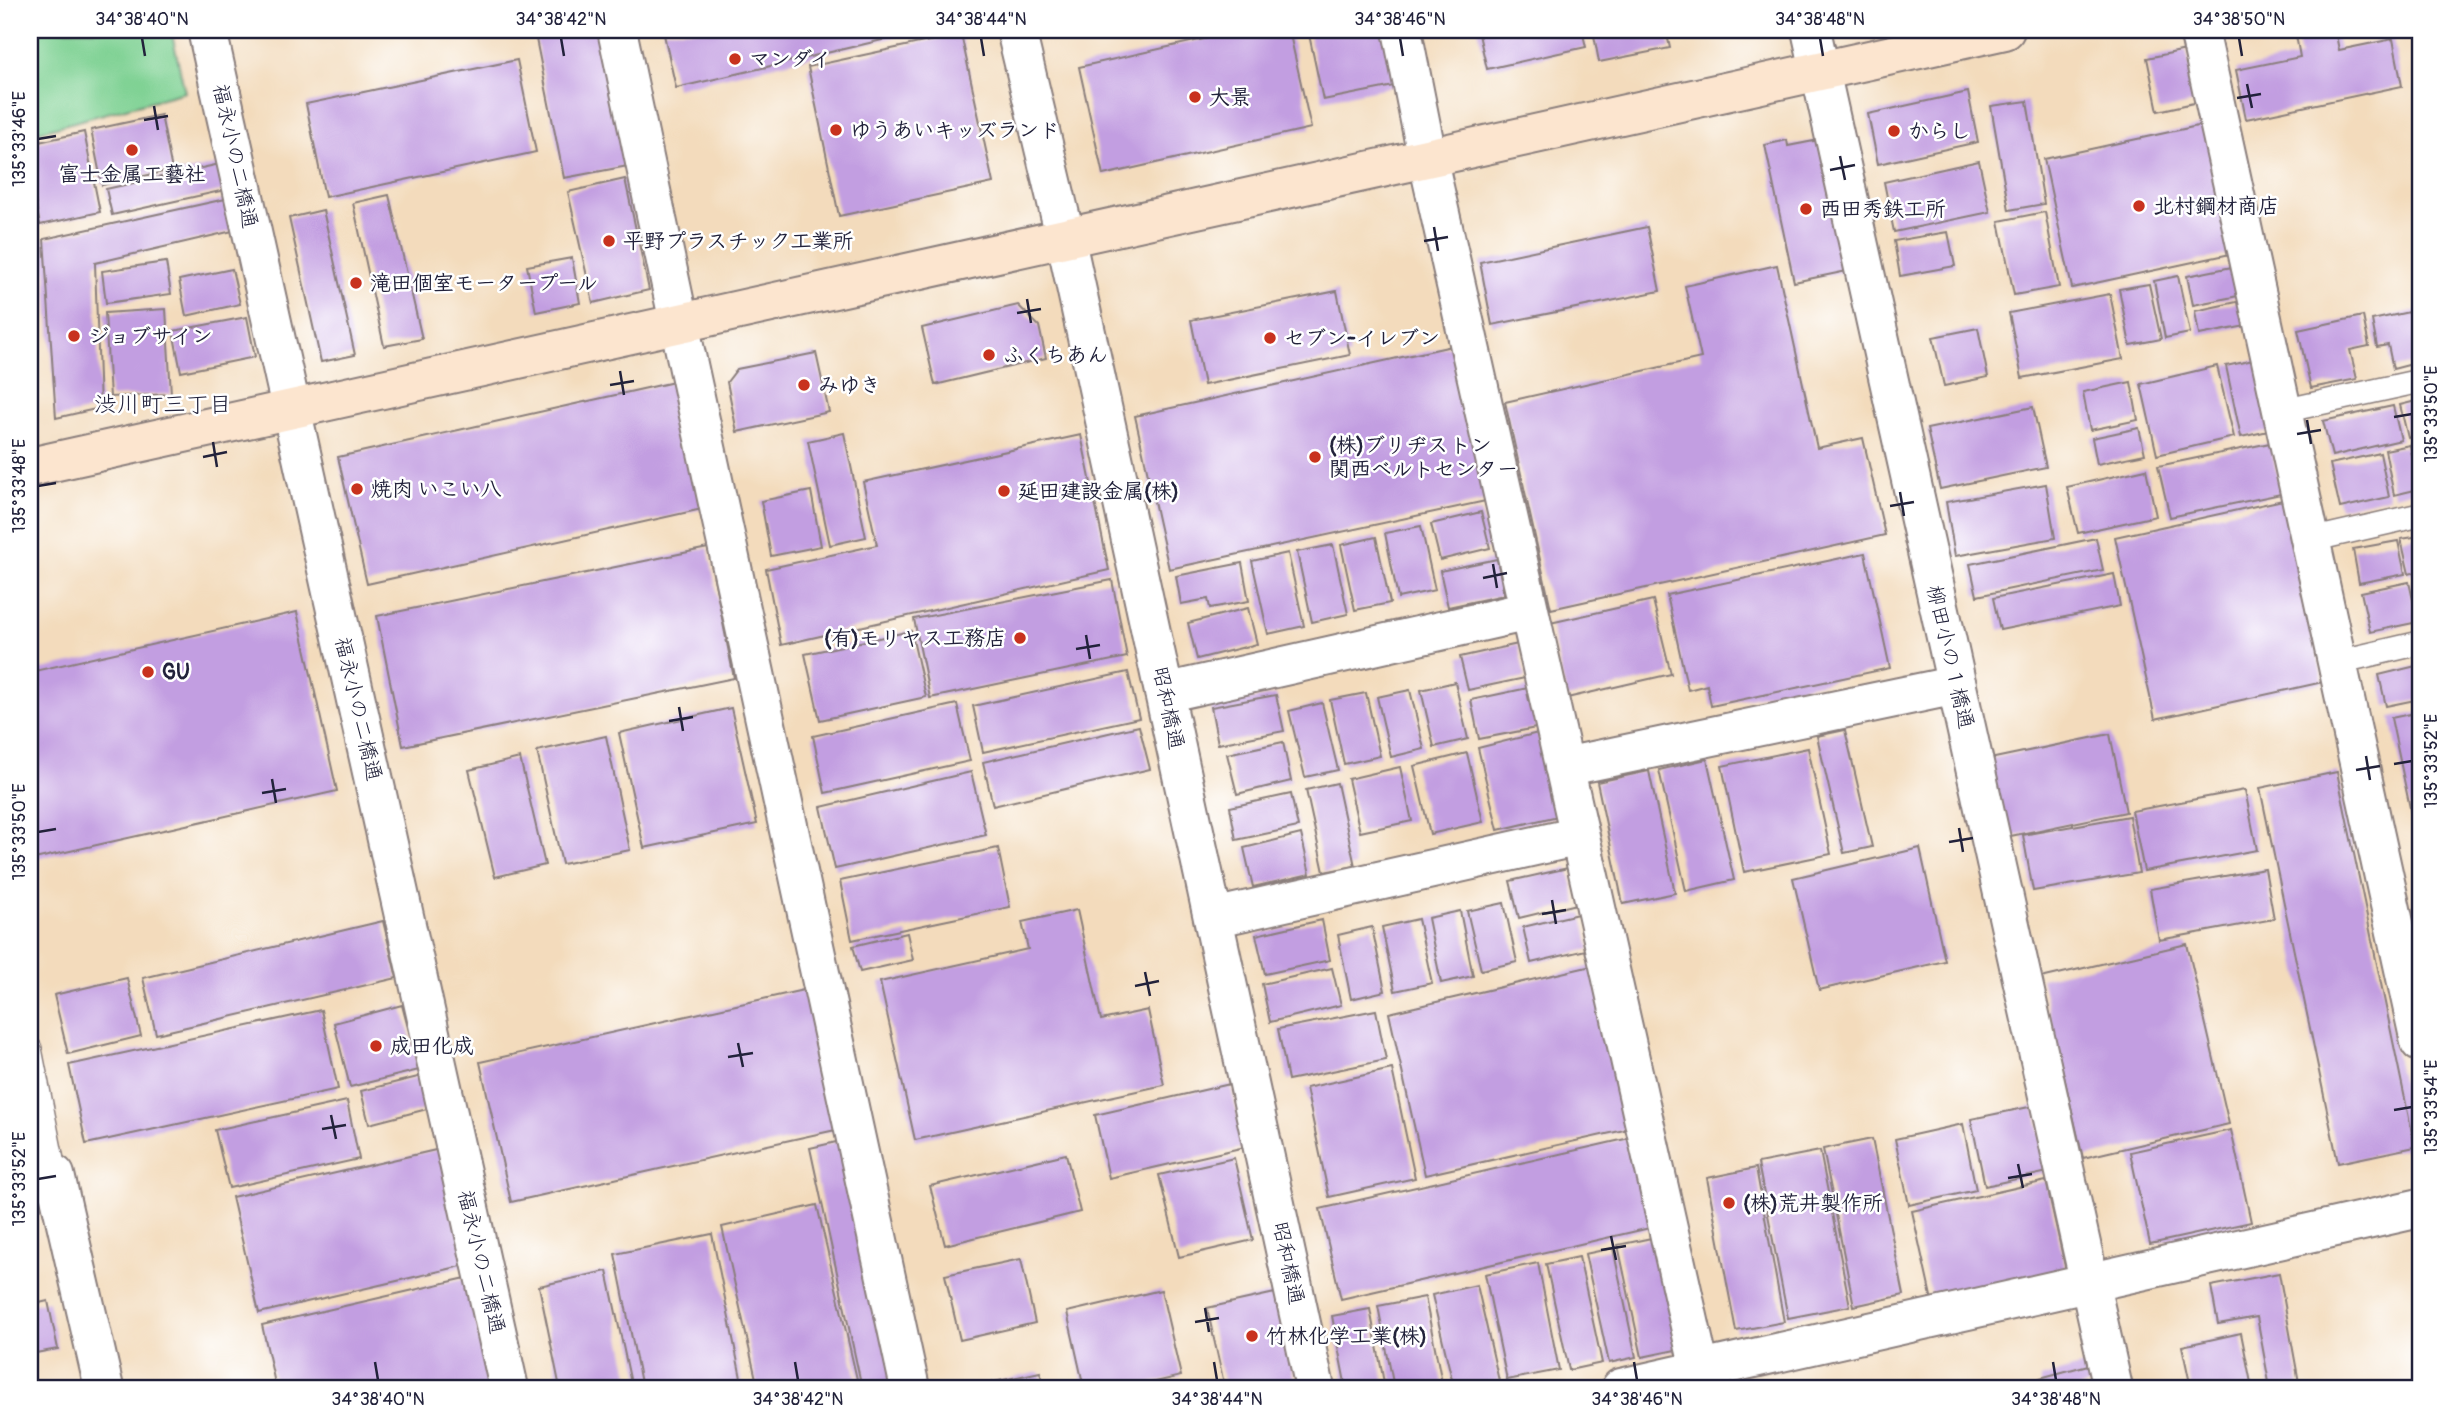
<svg xmlns="http://www.w3.org/2000/svg" width="2450" height="1418" font-family="Pangolin,'Klee One',sans-serif">
<style>
.green{fill:#80d294;stroke:#517a68;stroke-width:2}
.building{fill:#c29ee1}
.lines{fill:none;stroke-linecap:round;stroke-linejoin:round}
.lane-casing{stroke:#8a7e7c;stroke-width:26}
.street-casing{stroke:#8a7e7c;stroke-width:42}
.secondary-casing{stroke:#8a7e7c;stroke-width:42}
.lane{stroke:#fff;stroke-width:23}
.street{stroke:#fff;stroke-width:38}
.secondary{stroke:#fce5cf;stroke-width:38}
.ticks{fill:none;stroke:#22223b;stroke-width:2.5}
.poi-dot{fill:#c8321e;stroke:#fff;stroke-width:2.5}
.labels{text-anchor:middle;dominant-baseline:central;stroke-width:5;stroke-linejoin:round;paint-order:stroke}
.poi-label{font-size:21px;font-weight:bold;fill:#22223b;stroke:#fff;text-anchor:start}
.street-label{font-size:21px;fill:#22223b;stroke:#fff}
.neighbourhood-label{font-size:23px;fill:#22223b;stroke:#fff}
.neatline{fill:none;stroke:#22223b;stroke-width:2.5}
.ticks-label{font-size:18px;text-anchor:middle;fill:#22223b}
</style>
<rect width="100%" height="100%" fill="#fff"/>
<filter id="ink" filterUnits="userSpaceOnUse"><feTurbulence type="fractalNoise" baseFrequency=".0143" numOctaves="2"/><feDisplacementMap in="SourceGraphic" scale="14" xChannelSelector="R" yChannelSelector="G"/><feConvolveMatrix kernelMatrix="1 2 1 2 8 2 1 2 1" color-interpolation-filters="sRGB"/></filter>
<filter id="wash" filterUnits="userSpaceOnUse"><feTurbulence type="fractalNoise" baseFrequency=".00686" numOctaves="4" result="noise"/><feDisplacementMap in="SourceGraphic" scale="28" xChannelSelector="R" yChannelSelector="G"/><feGaussianBlur stdDeviation="1.57" result="paint"/><feColorMatrix in="noise" values="0 0 0 0 0 0 0 0 0 0 0 0 0 0 0 0 0 1.4 0 .05"/><feComposite in="paint" operator="in"/></filter>
<g filter="url(#wash)">
<rect width="100%" height="100%" fill="#f3dbbc"/>
<!-- green -->
<path class="green" d="M 30,30 L 171,30 L 185,92 L 30,134 Z"/>
<g id="blocks">
<!-- building -->
<path class="building" d="M 583,30 L 602,30 L 628,166 L 564,178 L 536,39 Z
M 663,30 L 921,30 L 921,31 L 676,88 Z
M 1244,30 L 1289,30 L 1311,128 L 1103,175 L 1079,67 Z
M 1308,30 L 1388,30 L 1399,85 L 1323,100 Z
M 1478,30 L 1582,30 L 1586,47 L 1487,69 Z
M 1593,30 L 1666,30 L 1670,48 L 1599,62 Z
M 2295,30 L 2335,30 L 2339,50 L 2393,39 L 2402,86 L 2246,119 L 2236,70 L 2300,57 Z
M 961,34 L 993,183 L 839,216 L 808,67 Z
M 2186,50 L 2198,102 L 2158,111 L 2147,58 Z
M 517,60 L 536,152 L 325,197 L 306,104 Z
M 1968,92 L 1978,142 L 1878,164 L 1868,114 Z
M 2027,101 L 2044,204 L 2009,210 L 1991,106 Z
M 161,115 L 172,170 L 102,185 L 91,130 Z
M 2207,124 L 2235,253 L 2072,288 L 2044,159 Z
M 84,132 L 100,212 L 40,225 L 30,176 L 30,144 Z
M 1787,140 L 1788,146 L 1819,140 L 1847,271 L 1794,282 L 1765,145 Z
M 1979,161 L 1990,212 L 1894,232 L 1884,182 Z
M 220,164 L 225,190 L 112,215 L 106,189 Z
M 625,179 L 649,290 L 593,303 L 568,192 Z
M 389,195 L 422,339 L 384,346 L 353,203 Z
M 230,198 L 237,230 L 95,263 L 100,408 L 56,418 L 44,239 Z
M 323,210 L 355,355 L 321,362 L 289,218 Z
M 2045,212 L 2059,287 L 2014,295 L 1999,221 Z
M 30,221 L 35,238 L 30,239 Z
M 1647,227 L 1660,291 L 1492,325 L 1480,262 Z
M 1948,232 L 1955,266 L 1900,276 L 1894,241 Z
M 572,258 L 580,303 L 536,312 L 527,266 Z
M 166,262 L 171,294 L 106,303 L 102,271 Z
M 1777,265 L 1817,448 L 1863,438 L 1885,535 L 1551,609 L 1505,402 L 1701,358 L 1685,286 Z
M 2237,266 L 2243,295 L 2193,305 L 2187,276 Z
M 232,269 L 240,304 L 186,316 L 179,280 Z
M 2178,276 L 2190,333 L 2165,338 L 2154,281 Z
M 2149,284 L 2161,339 L 2130,345 L 2119,289 Z
M 1337,291 L 1350,355 L 1204,385 L 1191,320 Z
M 2110,294 L 2123,359 L 2022,378 L 2009,313 Z
M 2246,300 L 2251,325 L 2199,335 L 2195,311 Z
M 1018,305 L 1039,326 L 1046,358 L 935,385 L 922,328 Z
M 166,309 L 171,394 L 110,397 L 105,313 Z
M 2418,310 L 2420,362 L 2393,369 L 2388,345 L 2377,347 L 2372,320 Z
M 2363,316 L 2369,346 L 2350,350 L 2357,379 L 2311,388 L 2298,330 Z
M 247,317 L 255,357 L 181,372 L 173,331 Z
M 1978,328 L 1988,377 L 1944,386 L 1933,337 Z
M 1461,344 L 1495,499 L 1169,569 L 1135,416 Z
M 816,353 L 829,412 L 737,432 L 727,382 L 737,369 Z
M 2258,359 L 2273,430 L 2241,437 L 2226,366 Z
M 2217,366 L 2234,437 L 2157,455 L 2141,384 Z
M 674,382 L 702,509 L 367,584 L 338,457 Z
M 2131,382 L 2138,420 L 2090,430 L 2083,392 Z
M 2420,400 L 2420,435 L 2408,438 L 2400,405 Z
M 2393,406 L 2401,440 L 2332,456 L 2323,421 Z
M 2033,407 L 2046,467 L 1940,489 L 1927,429 Z
M 2139,428 L 2145,454 L 2097,464 L 2092,438 Z
M 844,433 L 866,537 L 830,545 L 808,441 Z
M 1081,435 L 1109,570 L 781,645 L 766,569 L 877,545 L 863,482 Z
M 2420,442 L 2420,461 L 2419,461 L 2415,443 Z
M 2270,443 L 2281,494 L 2170,517 L 2158,466 Z
M 2410,445 L 2419,489 L 2394,495 L 2385,450 Z
M 2380,453 L 2389,497 L 2340,508 L 2330,464 Z
M 2146,469 L 2156,516 L 2078,533 L 2067,487 Z
M 2046,484 L 2055,538 L 1955,556 L 1946,502 Z
M 811,491 L 821,546 L 771,556 L 761,501 Z
M 2283,500 L 2323,682 L 2155,719 L 2115,537 Z
M 1481,512 L 1490,548 L 1440,560 L 1431,524 Z
M 1421,526 L 1435,590 L 1398,598 L 1385,533 Z
M 2420,536 L 2420,571 L 2409,574 L 2401,539 Z
M 1376,537 L 1390,603 L 1355,610 L 1341,545 Z
M 2096,538 L 2103,570 L 1977,596 L 1970,564 Z
M 2398,541 L 2405,574 L 2359,583 L 2353,549 Z
M 1333,545 L 1348,614 L 1312,622 L 1297,552 Z
M 708,548 L 734,678 L 403,746 L 377,616 Z
M 1288,553 L 1304,626 L 1268,634 L 1252,561 Z
M 1865,553 L 1890,668 L 1711,706 L 1707,685 L 1688,690 L 1667,595 Z
M 1497,559 L 1504,595 L 1448,607 L 1440,571 Z
M 1242,563 L 1249,601 L 1210,608 L 1208,599 L 1181,604 L 1176,576 Z
M 2114,574 L 2120,606 L 2000,630 L 1993,598 Z
M 1112,580 L 1127,657 L 930,698 L 914,619 Z
M 2420,581 L 2420,606 L 2419,606 L 2414,583 Z
M 2409,582 L 2418,622 L 2370,632 L 2361,592 Z
M 1653,600 L 1671,674 L 1567,698 L 1550,623 Z
M 1248,608 L 1257,644 L 1197,659 L 1188,623 Z
M 297,612 L 337,791 L 30,860 L 30,672 Z
M 911,631 L 926,697 L 820,720 L 805,654 Z
M 1518,644 L 1525,678 L 1468,690 L 1460,657 Z
M 2420,665 L 2420,699 L 2386,706 L 2379,675 Z
M 1128,672 L 1139,718 L 983,752 L 973,706 Z
M 1455,682 L 1468,739 L 1434,747 L 1421,690 Z
M 1528,688 L 1536,728 L 1479,739 L 1471,700 Z
M 1410,690 L 1424,749 L 1391,757 L 1377,697 Z
M 1366,693 L 1380,756 L 1344,764 L 1330,700 Z
M 1276,695 L 1284,731 L 1218,744 L 1211,707 Z
M 1322,703 L 1338,770 L 1305,777 L 1289,711 Z
M 957,704 L 970,761 L 825,793 L 813,736 Z
M 731,708 L 757,824 L 644,848 L 619,733 Z
M 2420,712 L 2420,851 L 2419,851 L 2391,718 Z
M 1139,726 L 1150,769 L 993,806 L 983,762 Z
M 1845,730 L 1872,847 L 1844,853 L 1817,736 Z
M 1538,733 L 1558,816 L 1498,830 L 1478,748 Z
M 2110,734 L 2126,812 L 2001,838 L 1985,760 Z
M 606,736 L 630,850 L 562,864 L 537,751 Z
M 1283,742 L 1291,781 L 1237,794 L 1227,754 Z
M 1808,748 L 1831,854 L 1744,872 L 1722,766 Z
M 1467,753 L 1483,822 L 1430,834 L 1414,766 Z
M 520,758 L 545,865 L 495,877 L 469,770 Z
M 1707,759 L 1734,880 L 1686,891 L 1659,770 Z
M 1400,767 L 1412,821 L 1360,832 L 1348,779 Z
M 1649,771 L 1675,893 L 1623,904 L 1597,782 Z
M 971,772 L 986,835 L 835,869 L 821,807 Z
M 2337,772 L 2415,1147 L 2338,1163 L 2260,788 Z
M 1337,783 L 1355,866 L 1324,872 L 1306,790 Z
M 2245,790 L 2257,850 L 2144,871 L 2132,811 Z
M 1291,794 L 1298,827 L 1236,840 L 1230,807 Z
M 2129,816 L 2139,873 L 2033,891 L 2023,835 Z
M 1301,834 L 1310,874 L 1253,887 L 1244,848 Z
M 998,848 L 1010,907 L 852,940 L 840,881 Z
M 1920,848 L 1945,961 L 1819,990 L 1793,878 Z
M 1568,868 L 1577,904 L 1519,918 L 1510,881 Z
M 2265,869 L 2274,919 L 2159,940 L 2150,889 Z
M 1504,903 L 1517,962 L 1481,970 L 1467,911 Z
M 1077,910 L 1101,1020 L 1148,1010 L 1164,1085 L 915,1140 L 880,982 L 1028,949 L 1022,922 Z
M 1460,911 L 1473,976 L 1441,983 L 1428,918 Z
M 1582,913 L 1590,949 L 1531,963 L 1523,927 Z
M 1418,919 L 1432,983 L 1395,991 L 1382,927 Z
M 1322,920 L 1330,960 L 1265,974 L 1256,935 Z
M 383,921 L 397,978 L 156,1034 L 143,978 Z
M 1372,927 L 1385,991 L 1351,999 L 1338,935 Z
M 907,933 L 913,960 L 860,972 L 853,946 Z
M 2187,944 L 2229,1124 L 2083,1158 L 2041,978 Z
M 1596,965 L 1633,1128 L 1425,1175 L 1389,1013 Z
M 1332,968 L 1341,1005 L 1270,1022 L 1262,984 Z
M 127,978 L 141,1036 L 68,1054 L 54,995 Z
M 808,989 L 840,1129 L 511,1202 L 480,1062 Z
M 402,1005 L 419,1070 L 350,1087 L 334,1023 Z
M 321,1010 L 338,1089 L 86,1144 L 69,1065 Z
M 1376,1010 L 1386,1060 L 1288,1080 L 1278,1029 Z
M 1392,1069 L 1415,1178 L 1329,1197 L 1306,1088 Z
M 422,1076 L 431,1108 L 369,1124 L 361,1091 Z
M 1230,1084 L 1245,1147 L 1109,1178 L 1095,1115 Z
M 347,1101 L 359,1159 L 229,1188 L 215,1130 Z
M 30,1103 L 41,1147 L 30,1150 Z
M 2034,1106 L 2048,1172 L 1985,1186 L 1971,1119 Z
M 1963,1124 L 1976,1190 L 1909,1205 L 1895,1139 Z
M 2231,1130 L 2251,1222 L 2150,1244 L 2130,1152 Z
M 1634,1137 L 1654,1227 L 1341,1299 L 1320,1209 Z
M 1872,1139 L 1904,1295 L 1854,1306 L 1823,1149 Z
M 845,1140 L 900,1388 L 862,1388 L 810,1148 Z
M 440,1149 L 466,1265 L 259,1313 L 232,1197 Z
M 1820,1151 L 1850,1306 L 1788,1318 L 1758,1163 Z
M 1066,1154 L 1080,1212 L 945,1245 L 930,1186 Z
M 1234,1158 L 1253,1240 L 1179,1257 L 1159,1175 Z
M 1756,1168 L 1784,1322 L 1736,1331 L 1707,1178 Z
M 2046,1181 L 2066,1271 L 1932,1301 L 1912,1211 Z
M 817,1205 L 859,1388 L 758,1388 L 722,1227 Z
M 712,1234 L 743,1388 L 642,1388 L 615,1254 Z
M 1661,1236 L 1685,1348 L 1642,1357 L 1618,1245 Z
M 1613,1248 L 1636,1357 L 1609,1363 L 1585,1254 Z
M 1579,1257 L 1602,1363 L 1569,1370 L 1546,1264 Z
M 1021,1259 L 1035,1323 L 960,1340 L 945,1275 Z
M 1538,1263 L 1559,1370 L 1507,1380 L 1485,1274 Z
M 607,1271 L 632,1388 L 560,1388 L 539,1286 Z
M 2279,1273 L 2300,1388 L 2270,1388 L 2257,1317 L 2218,1324 L 2211,1286 Z
M 466,1278 L 491,1388 L 276,1388 L 262,1325 Z
M 1477,1285 L 1499,1381 L 1454,1388 L 1432,1295 Z
M 1161,1290 L 1181,1376 L 1130,1388 L 1084,1388 L 1067,1312 Z
M 1275,1293 L 1296,1388 L 1225,1388 L 1207,1308 Z
M 1425,1297 L 1443,1388 L 1394,1388 L 1378,1306 Z
M 48,1301 L 58,1349 L 30,1354 L 30,1305 Z
M 1370,1309 L 1385,1388 L 1346,1388 L 1332,1316 Z
M 2241,1333 L 2252,1388 L 2191,1388 L 2182,1346 Z
M 2088,1365 L 2093,1384 L 2078,1388 L 2042,1388 L 2040,1378 Z
M 1040,1372 L 1044,1388 L 971,1388 L 971,1387 Z"/>
</g>
</g>
<g filter="url(#ink)">
<use href="#blocks" fill-opacity="0" stroke="#8a7e7c" stroke-width="2"/>
<g class="lines">
<defs>
<path id="lane" d="M 2283,411 L 2420,381
M 2311,540 L 2420,515
M 2338,662 L 2420,643
M 30,1049 L 55,1175"/>
<path id="street" d="M 207,30 L 509,1388
M 617,30 L 679,323 L 910,1388
M 1016,30 L 1065,236 L 1315,1388
M 1402,30 L 1427,156 L 1704,1388
M 1811,30 L 2113,1388
M 2199,30 L 2420,1042
M 1164,693 L 1529,611
M 1564,767 L 1957,685
M 1213,918 L 1580,836
M 30,1181 L 55,1175 L 104,1388
M 1621,1388 L 2420,1208"/>
<path id="secondary" d="M 30,467 L 2005,30"/>
</defs>
<!-- lane casing -->
<use href="#lane" class="lane-casing"/>
<!-- street casing -->
<use href="#street" class="street-casing"/>
<!-- secondary casing -->
<use href="#secondary" class="secondary-casing"/>
<!-- lane -->
<use href="#lane" class="lane"/>
<!-- street -->
<use href="#street" class="street"/>
<!-- secondary -->
<use href="#secondary" class="secondary"/>
</g>
</g>
<!-- ticks -->
<path class="ticks" d="M 142,38 L 145,56M 561,38 L 564,56M 981,38 L 984,56M 1400,38 L 1403,56M 1820,38 L 1823,56M 2239,38 L 2242,56M 2247,84 L 2252,108M 2237,98 L 2261,94M 154,106 L 158,130M 144,120 L 168,116M 38,139 L 56,136M 1840,156 L 1845,180M 1830,170 L 1855,165M 1434,227 L 1438,251M 1424,241 L 1448,237M 1027,299 L 1031,323M 1017,313 L 1041,309M 620,371 L 624,395M 610,385 L 634,381M 2394,417 L 2412,414M 2307,420 L 2311,444M 2297,434 L 2321,430M 213,442 L 217,467M 203,457 L 227,452M 38,486 L 56,483M 1900,492 L 1904,516M 1890,506 L 1914,502M 1493,564 L 1497,588M 1483,578 L 1507,573M 1086,635 L 1090,659M 1076,649 L 1100,645M 679,707 L 683,731M 669,721 L 693,717M 2366,756 L 2370,780M 2394,764 L 2412,761M 2356,770 L 2380,766M 272,779 L 276,803M 262,793 L 286,789M 1959,828 L 1963,852M 38,832 L 56,829M 1949,842 L 1973,838M 1552,900 L 1556,924M 1542,914 L 1566,910M 1145,972 L 1150,996M 1135,986 L 1159,981M 738,1043 L 743,1067M 728,1057 L 753,1053M 2394,1110 L 2412,1107M 331,1115 L 336,1139M 322,1129 L 346,1125M 2018,1164 L 2023,1188M 2008,1178 L 2032,1174M 38,1179 L 56,1176M 1611,1236 L 1616,1260M 1601,1250 L 1626,1246M 1205,1308 L 1209,1332M 1195,1322 L 1219,1318M 375,1362 L 378,1380M 795,1362 L 798,1380M 1214,1362 L 1217,1380M 1634,1362 L 1637,1380M 2053,1362 L 2056,1380"/>
<!-- markers -->
<g class="poi-dot">
<circle cx="735" cy="59" r="7"/>
<circle cx="1195" cy="97" r="7"/>
<circle cx="836" cy="130" r="7"/>
<circle cx="1894" cy="131" r="7"/>
<circle cx="132" cy="150" r="7"/>
<circle cx="2139" cy="206" r="7"/>
<circle cx="1806" cy="209" r="7"/>
<circle cx="609" cy="241" r="7"/>
<circle cx="356" cy="283" r="7"/>
<circle cx="74" cy="336" r="7"/>
<circle cx="1270" cy="338" r="7"/>
<circle cx="989" cy="355" r="7"/>
<circle cx="804" cy="385" r="7"/>
<circle cx="1315" cy="457" r="7"/>
<circle cx="357" cy="489" r="7"/>
<circle cx="1004" cy="491" r="7"/>
<circle cx="1020" cy="638" r="7"/>
<circle cx="148" cy="672" r="7"/>
<circle cx="376" cy="1046" r="7"/>
<circle cx="1729" cy="1203" r="7"/>
<circle cx="1252" cy="1336" r="7"/>
</g>
<g class="labels">
<!-- poi labels -->
<g class="poi-label">
<text x="749" y="59">マンダイ</text>
<text x="1209" y="97">大景</text>
<text x="850" y="130">ゆうあいキッズランド</text>
<text x="1908" y="131">からし</text>
<text x="132" y="174" text-anchor="middle">富士金属工藝社</text>
<text x="2153" y="206">北村鋼材商店</text>
<text x="1820" y="209">西田秀鉄工所</text>
<text x="623" y="241">平野プラスチック工業所</text>
<text x="370" y="283">滝田個室モータープール</text>
<text x="88" y="336">ジョブサイン</text>
<text x="1284" y="338">セブン-イレブン</text>
<text x="1003" y="355">ふくちあん</text>
<text x="818" y="385">みゆき</text>
<text x="1329" y="445">(株)ブリヂストン<tspan x="1329" dy="24">関西ベルトセンター</tspan></text>
<text x="371" y="489">焼肉 いこい八</text>
<text x="1018" y="491">延田建設金属(株)</text>
<text x="1006" y="638" text-anchor="end">(有)モリヤス工務店</text>
<text x="162" y="672">GU</text>
<text x="390" y="1046">成田化成</text>
<text x="1743" y="1203">(株)荒井製作所</text>
<text x="1266" y="1336">竹林化学工業(株)</text>
</g>
<!-- street labels -->
<g class="street-label">
<text transform="translate(235 156) rotate(78)">福永小の二橋通</text>
<text transform="translate(1950 657) rotate(77)">柳田小の１橋通</text>
<text transform="translate(1168 708) rotate(78)">昭和橋通</text>
<text transform="translate(358 709) rotate(77)">福永小の二橋通</text>
<text transform="translate(481 1262) rotate(77)">福永小の二橋通</text>
<text transform="translate(1288 1263) rotate(78)">昭和橋通</text>
</g>
<!-- neighbourhood labels -->
<g class="neighbourhood-label">
<text x="163" y="404">渋川町三丁目</text>
</g>
</g>
<!-- margin -->
<rect width="2450" height="1418" fill="none" stroke="#fff" stroke-width="77"/>
<rect x="38" y="38" width="2374" height="1342" class="neatline"/>
<g class="ticks-label">
<text x="142" y="25">34°38'40"N</text>
<text x="561" y="25">34°38'42"N</text>
<text x="981" y="25">34°38'44"N</text>
<text x="1400" y="25">34°38'46"N</text>
<text x="1820" y="25">34°38'48"N</text>
<text x="2239" y="25">34°38'50"N</text>
<text transform="translate(19 139) rotate(-90)" y="6">135°33'46"E</text>
<text transform="translate(2431 414) rotate(-90)" y="6">135°33'50"E</text>
<text transform="translate(19 486) rotate(-90)" y="6">135°33'48"E</text>
<text transform="translate(2431 761) rotate(-90)" y="6">135°33'52"E</text>
<text transform="translate(19 832) rotate(-90)" y="6">135°33'50"E</text>
<text transform="translate(2431 1107) rotate(-90)" y="6">135°33'54"E</text>
<text transform="translate(19 1179) rotate(-90)" y="6">135°33'52"E</text>
<text x="378" y="1405">34°38'40"N</text>
<text x="798" y="1405">34°38'42"N</text>
<text x="1217" y="1405">34°38'44"N</text>
<text x="1637" y="1405">34°38'46"N</text>
<text x="2056" y="1405">34°38'48"N</text>
</g>
</svg>
